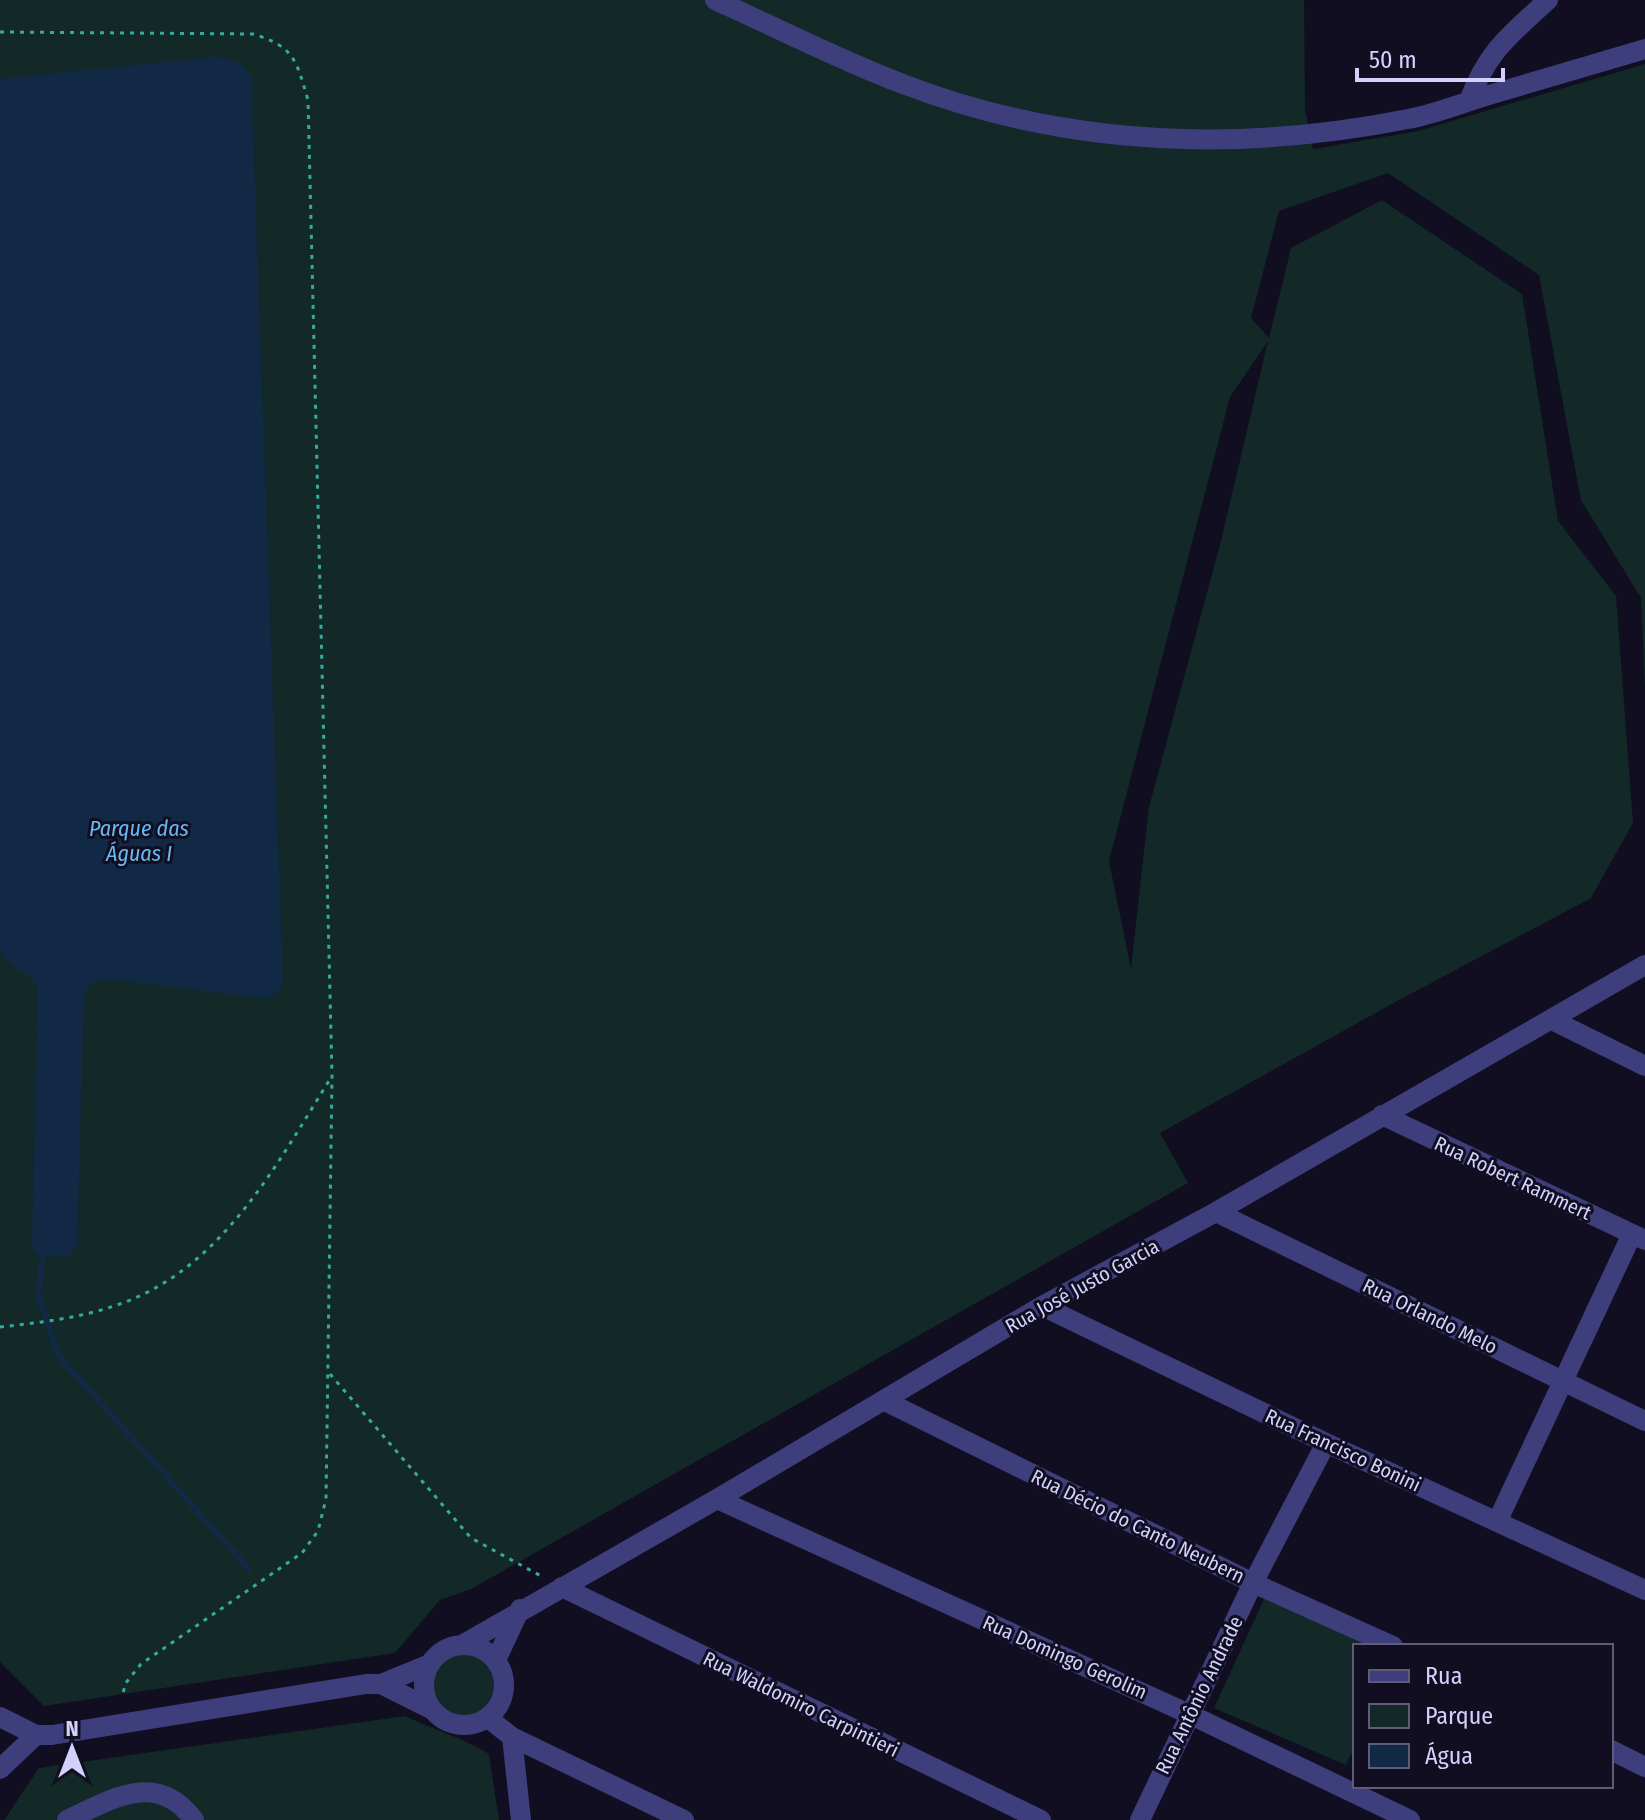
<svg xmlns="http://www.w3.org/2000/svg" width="1645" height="1820" font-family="'Fira Sans Condensed',sans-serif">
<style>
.green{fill:#122927;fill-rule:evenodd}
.water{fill:#122946}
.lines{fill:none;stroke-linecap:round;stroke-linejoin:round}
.stream{stroke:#122946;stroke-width:6}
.path{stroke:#37aa9c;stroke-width:3;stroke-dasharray:4 6;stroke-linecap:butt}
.minor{stroke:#3d3e7b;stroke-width:20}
.labels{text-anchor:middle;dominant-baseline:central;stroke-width:6;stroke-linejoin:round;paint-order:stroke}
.street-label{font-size:20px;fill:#d3d1fc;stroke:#100e20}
.water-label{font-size:22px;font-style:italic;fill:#66bbf4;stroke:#100e20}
</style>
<rect width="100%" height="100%" fill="#100e20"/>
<!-- green -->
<path class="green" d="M 0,0 L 1304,0 L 1305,109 L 1313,149 L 1418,131 L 1645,64 L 1645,689 L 1641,598 L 1581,500 L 1539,275 L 1388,173 L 1279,211 L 1251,318 L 1269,338 L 1291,248 L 1382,200 L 1522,294 L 1558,521 L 1616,596 L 1633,823 L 1591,898 L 1388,1006 L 1160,1133 L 1188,1183 L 471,1589 L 440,1600 L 395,1653 L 44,1706 L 0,1662 ZM 1268,341 L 1221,541 L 1149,807 L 1131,969 L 1109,861 L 1230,397 Z
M 1265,1597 L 1376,1646 L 1355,1646 L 1355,1746 L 1346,1765 L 1214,1708 Z
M431 1686a32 32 0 1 1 64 0a32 32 0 1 1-64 0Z
M 405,1716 C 432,1729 464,1738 489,1754 L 499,1820 L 4,1820 L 39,1768 Z"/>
<!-- water -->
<path class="water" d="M 213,57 C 229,58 242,61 251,76 L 283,982 L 279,991 L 268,999 L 108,979 C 94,980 86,984 84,998 L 77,1246 L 70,1255 L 39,1255 L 34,1253 L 32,1246 L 38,989 C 32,971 11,971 0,951 L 0,79 Z"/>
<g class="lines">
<!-- stream -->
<path class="stream" d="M 44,1249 L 38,1295 L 58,1355 L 249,1569"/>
<!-- path -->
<path class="path" d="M 0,32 L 253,34 C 295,47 296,60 308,100 L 332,1076 L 326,1499 L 318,1531 L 302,1553 L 141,1664 L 125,1684 L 123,1694
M 0,1327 C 37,1323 79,1318 114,1306 C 222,1271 276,1165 332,1076
M 330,1374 L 471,1538 L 541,1576"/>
<!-- minor -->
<path class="minor" d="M 715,0 C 778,28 839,60 903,84 C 1067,147 1236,153 1408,119 C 1435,114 1462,103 1489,95 C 1541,80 1593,64 1645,49
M 1469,101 C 1488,50 1510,35 1548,0
M 1552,1020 L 1645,1066
M 1382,1115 L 1645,1240
M 1216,1212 L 1645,1421
M 1042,1306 L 1326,1443 L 1645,1590
M 885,1401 L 1253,1583 L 1393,1646
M 717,1499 L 1189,1714 L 1410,1820
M 1498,1520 L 1632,1234
M 562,1587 L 1041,1820
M 462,1645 L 717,1499 L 1042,1306 L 1216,1212 L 1645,965
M424 1685a40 40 0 1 1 80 0a40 40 0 1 1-80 0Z
M 496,1660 L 520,1609
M 381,1684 L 430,1664
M 0,1717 L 36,1735 L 52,1735 L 366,1684 L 381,1684 L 433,1710
M 488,1718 L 512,1737 L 684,1820
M 512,1737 L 521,1820
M 1611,1750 L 1645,1767
M 0,1769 L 36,1735
M 67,1820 C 112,1799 157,1770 194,1820
M 1140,1820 L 1253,1583 L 1326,1443"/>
</g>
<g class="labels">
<!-- street labels -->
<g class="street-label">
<text transform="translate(1513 1178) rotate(25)">Rua Robert Rammert</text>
<text transform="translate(1082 1286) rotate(-29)">Rua José Justo Garcia</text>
<text transform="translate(1430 1316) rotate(26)">Rua Orlando Melo</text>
<text transform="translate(1343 1450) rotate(25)">Rua Francisco Bonini</text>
<text transform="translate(1138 1526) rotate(26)">Rua Décio do Canto Neubern</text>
<text transform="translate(1065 1657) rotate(24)">Rua Domingo Gerolim</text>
<text transform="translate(1199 1695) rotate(-64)">Rua Antônio Andrade</text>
<text transform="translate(801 1704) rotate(26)">Rua Waldomiro Carpintieri</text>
</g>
<!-- water labels -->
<g class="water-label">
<text x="139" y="828">Parque das<tspan x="139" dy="25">Águas I</tspan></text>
</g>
</g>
<!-- legend -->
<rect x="1353" y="1644" width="260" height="144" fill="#100e20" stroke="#5e5c78" stroke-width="2"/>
<rect x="1369" y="1670" width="40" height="12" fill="#3d3e7b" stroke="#5e5c78" stroke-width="2"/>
<text x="1425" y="1684" font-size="24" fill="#d3d1fc">Rua</text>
<rect x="1369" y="1704" width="40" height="24" fill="#122927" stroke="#5e5c78" stroke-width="2"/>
<text x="1425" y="1724" font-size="24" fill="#d3d1fc">Parque</text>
<rect x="1369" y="1744" width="40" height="24" fill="#122946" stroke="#5e5c78" stroke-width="2"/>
<text x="1425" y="1764" font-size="24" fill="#d3d1fc">Água</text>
<!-- north arrow -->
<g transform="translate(72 1748)" stroke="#100e20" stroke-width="6" paint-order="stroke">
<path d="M0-6L14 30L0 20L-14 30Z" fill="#d3d1fc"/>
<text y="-12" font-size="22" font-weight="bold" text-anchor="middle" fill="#d3d1fc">N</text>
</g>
<!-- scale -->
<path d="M1357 68v12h146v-12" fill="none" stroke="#d3d1fc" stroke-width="4"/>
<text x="1369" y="68" font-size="24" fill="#d3d1fc" stroke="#100e20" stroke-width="6" paint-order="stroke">50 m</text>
</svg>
